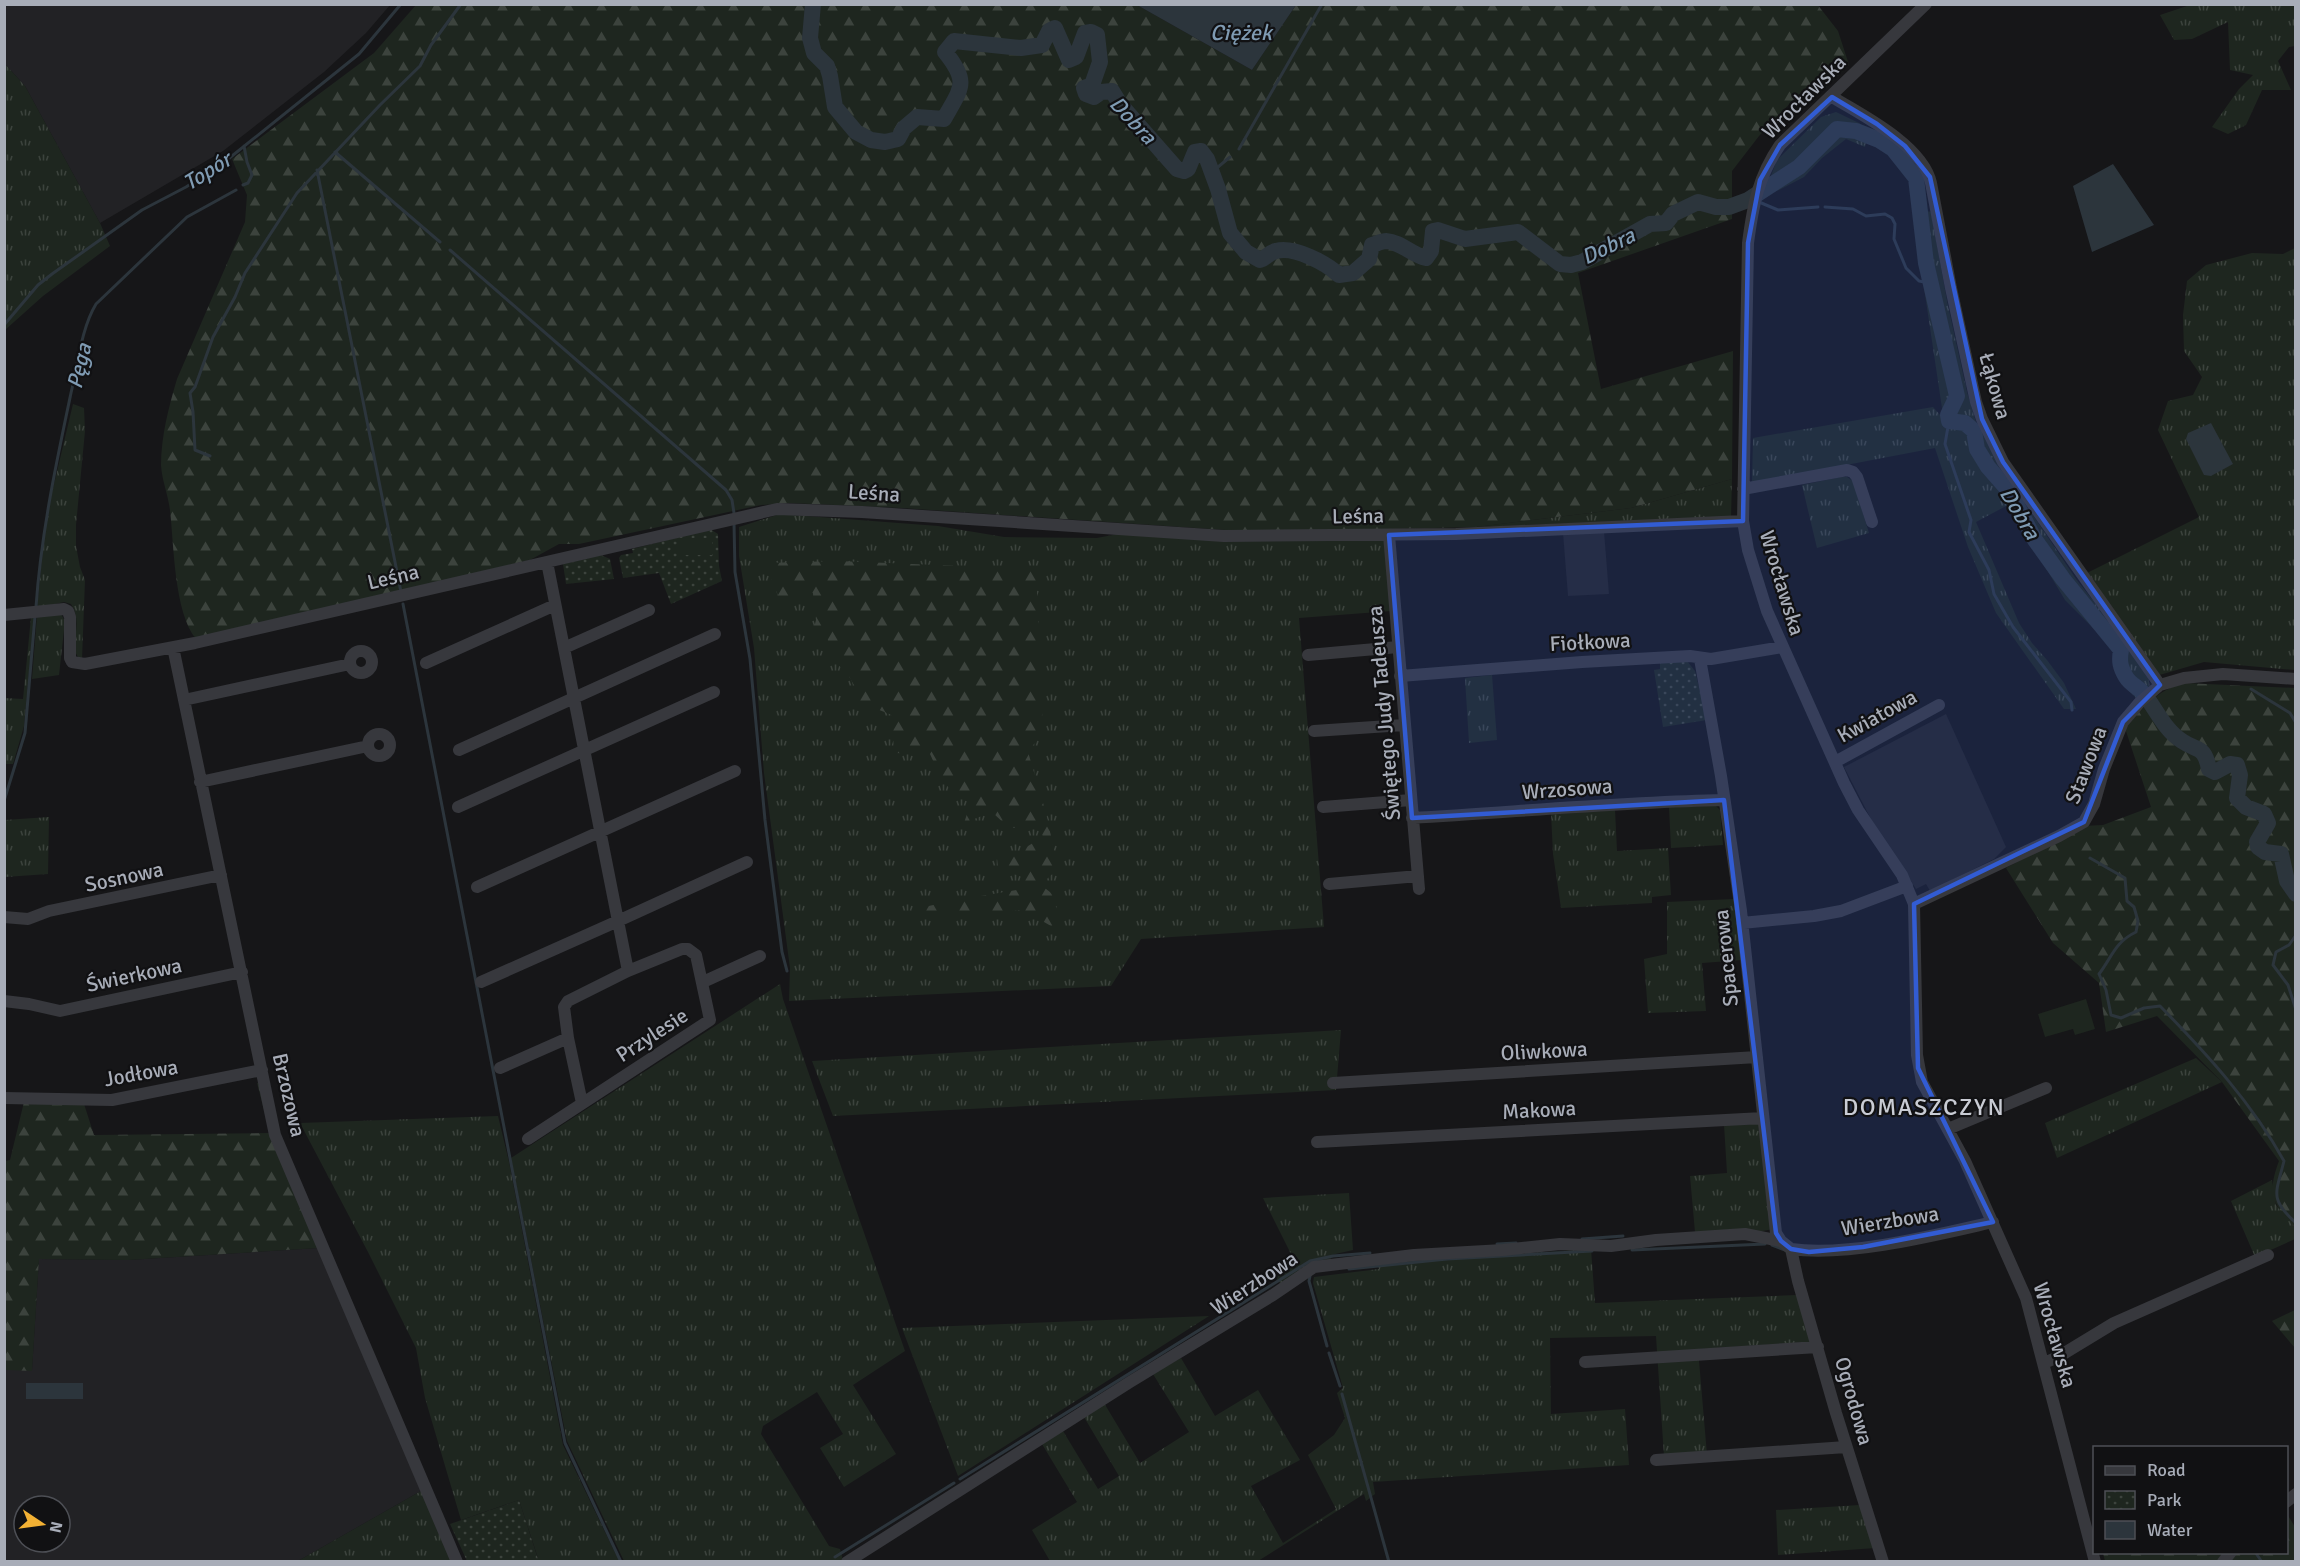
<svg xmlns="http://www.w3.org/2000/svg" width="2300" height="1566" font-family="Signika,sans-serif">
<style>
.built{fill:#222225;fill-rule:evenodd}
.grass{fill:url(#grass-tufts)}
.forest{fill:url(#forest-firs)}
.park{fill:url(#park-dots)}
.pitch{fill:#1e261f}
.water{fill:#2c353c}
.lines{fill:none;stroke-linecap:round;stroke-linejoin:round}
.stream{stroke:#2c353c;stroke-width:3}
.river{stroke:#2c353c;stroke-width:16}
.minor{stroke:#37383d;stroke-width:12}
.marked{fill:#325cd3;fill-opacity:0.2;stroke:#325cd3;stroke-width:4.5;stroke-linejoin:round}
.labels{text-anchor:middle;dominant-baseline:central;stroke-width:4.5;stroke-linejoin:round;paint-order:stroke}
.street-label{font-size:21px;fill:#a8adb8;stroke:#111113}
.water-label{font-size:22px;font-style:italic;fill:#7f9bb3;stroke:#111113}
.quarter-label{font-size:24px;letter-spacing:1.5px;fill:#c9ccd4;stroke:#111113}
</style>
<defs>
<pattern id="grass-tufts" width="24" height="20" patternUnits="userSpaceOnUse" patternTransform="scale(1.5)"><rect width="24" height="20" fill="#1e261f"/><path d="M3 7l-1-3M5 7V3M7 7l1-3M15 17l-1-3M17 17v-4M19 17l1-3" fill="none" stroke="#3c433d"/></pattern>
<pattern id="forest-firs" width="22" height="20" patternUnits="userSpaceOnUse" patternTransform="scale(1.5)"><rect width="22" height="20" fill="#1e261f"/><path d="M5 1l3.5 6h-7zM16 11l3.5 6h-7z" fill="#3c433d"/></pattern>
<pattern id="park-dots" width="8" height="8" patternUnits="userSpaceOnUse" patternTransform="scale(1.5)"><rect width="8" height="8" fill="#1e261f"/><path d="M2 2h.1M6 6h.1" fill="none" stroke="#3c433d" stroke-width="1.8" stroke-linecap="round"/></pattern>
</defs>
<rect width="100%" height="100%" fill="#161618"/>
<!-- built -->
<path class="built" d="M 5,5 L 390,5 L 366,33 L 324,72 L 223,151 L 100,223 L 25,86 L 5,64 Z
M 1604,531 L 1609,594 L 1568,596 L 1563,533 Z
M 1946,714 L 2006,847 L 1994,859 L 1930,891 L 1926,884 L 1916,889 L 1874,825 L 1844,767 Z
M 318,1248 L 421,1491 L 298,1561 L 5,1562 L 5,1370 L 32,1370 L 39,1259 L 128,1260 ZM 24,1506 L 60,1506 L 60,1542 L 24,1542 Z"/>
<!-- grass -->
<path class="grass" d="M 2190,5 L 2295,5 L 2295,46 L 2289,47 L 2278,61 L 2291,90 L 2262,90 L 2246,125 L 2228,134 L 2212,127 L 2239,89 L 2253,75 L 2230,70 L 2228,22 L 2192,39 L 2174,40 L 2160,15 Z
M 5,64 L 25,86 L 100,223 L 110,246 L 43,296 L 5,330 Z
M 1836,112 L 1859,123 L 1868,130 L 1865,147 L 1846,139 L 1822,158 L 1804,177 L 1779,190 L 1764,194 L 1777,160 L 1821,117 Z
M 1912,207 L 1931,212 L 1947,301 L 1967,392 L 1976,422 L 2020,496 L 2076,579 L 2125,641 L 2148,675 L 2150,688 L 2147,692 L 2136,698 L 2121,683 L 2115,663 L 2113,648 L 2065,600 L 2008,505 L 1976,522 L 2019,623 L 2032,643 L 2047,660 L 2064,683 L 2076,709 L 2064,709 L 1996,613 L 1968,547 L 1935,448 L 1752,483 L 1753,438 L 1933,407 L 1949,425 L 1942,408 Z
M 2295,248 L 2296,358 L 2293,359 L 2296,361 L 2295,670 L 2204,662 L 2156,676 L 2087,573 L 2199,517 L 2158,430 L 2168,401 L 2193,395 L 2202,377 L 2184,351 L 2183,315 L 2187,281 L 2206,265 L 2252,253 L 2283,254 Z
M 73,404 L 84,408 L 85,431 L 76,525 L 76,546 L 80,567 L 85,580 L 82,659 L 78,657 L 73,648 C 76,633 80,618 71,604 L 64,602 L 37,608 L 46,518 Z
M 1841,477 L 1847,477 L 1853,481 L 1869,533 L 1817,548 L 1802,485 Z
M 1732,479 L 1731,517 L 1476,527 L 1631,508 Z
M 780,514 L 938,526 L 1004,537 L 1097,538 L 1118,534 L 1382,539 L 1386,542 L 1391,611 L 1299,618 L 1324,927 L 1141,939 L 1111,986 L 789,1001 L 790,968 L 764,773 L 754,648 L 739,556 L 739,527 Z
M 61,614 L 65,621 L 59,675 L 32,679 L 37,616 Z
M 31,617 L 34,617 L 24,726 L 13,764 L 5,764 L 4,698 L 23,699 Z
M 1492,675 L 1497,740 L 1469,743 L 1465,678 Z
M 1716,806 L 1720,810 L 1723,845 L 1671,848 L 1669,807 Z
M 1615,810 L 1617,851 L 1668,848 L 1671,895 L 1652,897 L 1652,903 L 1561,908 L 1553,854 L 1551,813 Z
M 49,817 L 48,874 L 5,877 L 5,820 Z
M 1734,899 L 1742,960 L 1702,963 L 1706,1011 L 1648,1013 L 1644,959 L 1667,954 L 1667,902 Z
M 780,984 L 783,999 L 905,1351 L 853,1385 L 896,1454 L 844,1487 L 820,1448 L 843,1434 L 817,1392 L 763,1426 L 761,1434 L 829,1546 L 840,1549 L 843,1560 L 624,1561 L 567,1441 L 511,1158 Z
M 1341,1030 L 1336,1090 L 833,1116 L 812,1061 Z
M 2196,1058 L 2222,1082 L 2057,1158 L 2045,1123 Z
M 257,1083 L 260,1083 L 452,1561 L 298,1561 L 421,1491 L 270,1133 Z
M 498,1116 L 509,1162 L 563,1445 L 619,1561 L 517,1561 L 538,1558 L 519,1500 L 461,1520 L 425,1398 L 416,1348 L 368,1252 L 300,1123 Z
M 1761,1123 L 1773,1229 L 1757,1232 L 1695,1232 L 1690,1176 L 1727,1173 L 1724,1124 Z
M 2272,1180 L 2276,1205 L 2295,1227 L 2295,1239 L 2255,1257 L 2231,1201 Z
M 1349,1193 L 1353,1250 L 1331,1255 L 1331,1260 L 1283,1286 L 1274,1277 L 1296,1264 L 1263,1198 Z
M 1591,1249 L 1595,1303 L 1797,1295 L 1811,1342 L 1698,1349 L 1707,1455 L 1664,1456 L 1656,1336 L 1550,1338 L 1551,1414 L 1625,1409 L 1629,1465 L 1373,1482 L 1375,1494 L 1366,1501 L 1364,1494 L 1258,1561 L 1050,1561 L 1032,1530 L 1077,1502 L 1042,1444 L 1063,1431 L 1098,1489 L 1119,1476 L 1084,1417 L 1104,1403 L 1140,1463 L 1189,1432 L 1153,1374 L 1181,1358 L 1215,1416 L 1258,1390 L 1300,1460 L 1251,1486 L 1283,1543 L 1336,1509 L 1308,1455 L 1334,1435 L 1345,1418 L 1337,1393 L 1343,1388 L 1313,1283 L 1314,1277 L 1379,1269 L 1377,1263 Z
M 1209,1316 L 958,1476 L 902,1328 Z
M 1860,1505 L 1875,1548 L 1778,1555 L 1776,1510 Z"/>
<!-- forest -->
<path class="forest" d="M 1817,4 L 1838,31 L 1849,65 L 1819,94 L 1804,103 L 1796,97 L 1759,136 L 1732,171 L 1732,219 L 1578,273 L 1601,389 L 1733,351 L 1732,479 L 1631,508 L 1476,527 L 1255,532 L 902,508 L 790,503 L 761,505 L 579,544 L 559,544 L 530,560 L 196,639 C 174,612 174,545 170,510 C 168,494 162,481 161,465 C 161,436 169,406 177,379 L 245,222 L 247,195 L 232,159 L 374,53 L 416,5 L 1137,5 L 1252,70 L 1296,5 Z
M 838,561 L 1036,569 L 1043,732 L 1028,752 L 1046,813 L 1058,868 L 1041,885 L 1055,896 L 1058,930 L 1023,910 L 944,916 L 911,910 L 951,901 L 1023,889 L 1024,878 L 998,867 L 997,858 L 1018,852 L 1043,837 L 1040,828 L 1009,828 L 992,812 L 964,823 L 972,799 L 952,792 L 941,778 L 930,754 L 894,753 L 892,715 L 859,702 L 851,679 L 835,661 L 825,632 L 811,640 L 816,620 L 813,593 L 801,582 L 792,587 L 787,618 L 765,563 Z
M 2184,683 L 2295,688 L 2295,1227 C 2272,1204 2267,1193 2279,1161 L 2222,1082 L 2157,1016 L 2106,1032 L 2099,983 L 2053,943 L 2006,868 L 2083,826 L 2103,825 L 2151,807 L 2125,728 C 2143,708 2157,690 2184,683 Z
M 24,1102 L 84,1104 L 94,1135 L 270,1133 L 318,1248 L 128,1260 L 39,1259 L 32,1371 L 5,1370 L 5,1161 L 10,1160 Z
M 2295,1310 L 2295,1348 L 2272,1321 Z
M 2287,1514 L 2295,1527 L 2295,1561 L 2228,1562 L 2237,1553 L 2286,1552 Z
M 2103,1553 L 2225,1553 L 2218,1562 L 2105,1561 Z"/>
<!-- park -->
<path class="park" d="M 710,529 L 718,534 L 719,566 L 722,581 L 671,604 L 659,573 L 623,578 L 619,558 L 621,555 L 633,553 L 632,549 Z
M 601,555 L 610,559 L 614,579 L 566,584 L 563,564 Z
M 1687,661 L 1695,671 L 1707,720 L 1663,727 L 1654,670 L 1660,669 L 1660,663 Z
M 519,1500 L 538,1559 L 517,1562 L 467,1561 L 450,1524 Z"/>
<!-- pitch -->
<path class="pitch" d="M 678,538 L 712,538 L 712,555 L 678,555 Z
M 2086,999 L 2095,1029 L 2075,1035 L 2073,1029 L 2045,1037 L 2038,1014 Z"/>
<!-- water -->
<path class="water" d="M 1137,5 L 1296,4 L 1296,5 L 1252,70 Z
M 2113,164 L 2154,225 L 2092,252 L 2073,186 Z
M 2211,423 L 2233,464 L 2211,476 L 2204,475 L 2186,439 L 2188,433 Z
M 26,1383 L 83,1383 L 83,1399 L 26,1399 Z"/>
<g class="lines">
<!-- stream -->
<path class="stream" d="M 1239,149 L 1322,4
M 335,152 L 440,242
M 317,170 L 401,592
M 1212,172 L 1230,157
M 243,185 L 248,183 L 252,175 L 247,162 L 244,146
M 1759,202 L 1778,210 L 1818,207
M 1825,207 L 1853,209 L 1866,216 L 1885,214 L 1892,218 L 1895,224 L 1894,239 L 1906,268 L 1919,281 L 1930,283
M 1232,246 L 1237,242
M 450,250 L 726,490 L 732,500 L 734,513
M 4,325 L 38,285 L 52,274 L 142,210 L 186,187 L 222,164 L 359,54 L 401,4
M 1949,421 L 1945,444 L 1971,520 L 1969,532 L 1989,570 L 1994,594 L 2013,627 L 2071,702 L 2072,710
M 210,456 L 195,450 L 193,412 L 190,393 L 195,387 L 213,337 L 235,297 L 245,273 L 297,193 L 380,105 L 420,66 L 431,45 L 461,4
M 734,523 L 735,572 L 750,659 L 765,820 L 782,952 L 787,971
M 403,604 L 565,1443 L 621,1562
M 36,607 C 41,534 56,464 71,393 C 78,364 81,329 96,304 L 187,217 L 236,190
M 2251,689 L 2290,713 L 2296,723
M 4,801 L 25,733 L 35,616
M 2090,858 L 2125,878 L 2127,901 L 2134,907 L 2138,921 L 2136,932 C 2115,942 2112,957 2099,974 L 2106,990 L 2111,1015 L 2121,1018 L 2144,1008 L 2160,1006 C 2206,1053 2252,1103 2284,1161 C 2276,1193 2269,1199 2296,1223
M 2296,935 L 2289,945 L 2276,952 L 2273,965 L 2288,985 L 2296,1010
M 1582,1239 L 1623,1236
M 1497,1244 L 1516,1243
M 1772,1245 L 1785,1250
M 1632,1250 L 1765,1244
M 1349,1269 L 1447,1259 L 1592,1251
M 1310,1276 L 1309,1281 L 1327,1346
M 1329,1353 L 1340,1386
M 1342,1394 L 1389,1562
M 960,1479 L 1310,1261 L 1333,1256 L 1370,1253
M 2255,1552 L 2262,1562
M 835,1557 L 954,1483"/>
<!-- river -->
<path class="river" d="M 813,4 L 810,38 L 814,53 L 827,66 L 830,76 L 835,107 L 856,132 L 871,140 L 885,142 L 898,139 L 904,128 L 917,117 L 944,119 C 961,88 970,83 945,52 L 954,41 L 1021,48 L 1042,45 L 1049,31 L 1055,28 L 1069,60 L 1076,57 L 1085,33 L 1091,32 L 1097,35 L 1100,62 L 1092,85 L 1084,88 L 1086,94 L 1094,97 L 1101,92 L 1112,91 L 1120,104 L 1177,169 L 1184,171 L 1188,169 L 1195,152 L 1201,151 L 1207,159 L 1218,189 L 1230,233 L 1246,252 L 1260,260 C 1266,258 1270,252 1276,251 C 1294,246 1326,263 1339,275 L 1353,273 L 1369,259 L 1372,245 C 1376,244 1382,241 1386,241 C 1401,242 1412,255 1426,258 L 1431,251 L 1433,231 L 1438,230 L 1465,239 L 1518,232 L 1560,264 L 1571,265 L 1582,262 L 1650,224 L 1666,223 L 1673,214 L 1698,202 L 1716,207 L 1729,207 L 1748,200 L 1799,167 L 1837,129 L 1856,131 L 1879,140 L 1893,149 L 1916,178 L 1926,263 L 1957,396 L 1948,415 L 1949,421 L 1965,423 L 1974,431 L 1977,449 L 1988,467 L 2010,492 L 2035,540 L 2063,579 L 2121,650 C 2119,661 2120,667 2126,677 C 2130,684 2138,687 2143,693 C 2156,708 2164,730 2182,741 C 2198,752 2204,745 2209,769 L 2215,772 L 2230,764 L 2237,765 L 2240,775 L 2237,798 L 2246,807 L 2264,814 L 2268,823 L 2257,842 L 2258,847 L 2265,852 L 2281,854 L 2287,881 L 2296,894"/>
<!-- minor -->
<path class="minor" d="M 1926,4 L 1780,145 C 1758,177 1753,205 1748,243 L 1743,521 L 1748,550 L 1767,611 L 1844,783 L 1858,810 L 1902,875 L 1914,904 L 1917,1055 L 1922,1082 L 1965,1161 L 2026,1298 L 2095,1562
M 1832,97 C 1863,115 1923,146 1931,183 L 1951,288 L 1976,402 L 1982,419 L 2003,462 L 2160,685
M 1743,489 L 1847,470 L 1853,472 L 1857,477 L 1872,522
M 1389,535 L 1419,889
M 547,562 L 618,921 L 747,862
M 4,615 L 64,609 L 68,611 L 70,617 L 70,658 L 72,662 L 85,664 L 195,643 L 777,509 L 862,512 L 1224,536 L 1456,534 L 1743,521
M 173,647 L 275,1135 L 457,1562
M 564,648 L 649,610
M350 662a11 11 0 1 1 22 0a11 11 0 1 1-22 0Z
M 1308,655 L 1398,647
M 1700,659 L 1721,776 L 1741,911 L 1776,1233 L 1781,1241 L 1791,1249
M 426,663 L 555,605
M 1400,676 L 1582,662 L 1690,656 L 1711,659 L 1782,647
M 184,700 L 350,664
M 1314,731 L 1404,725
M368 745a11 11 0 1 1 22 0a11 11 0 1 1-22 0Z
M 459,750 L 715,634
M 1835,762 L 1939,705
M 200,782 L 368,746
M 458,807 L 714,692
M 1323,807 L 1411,800
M 1412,818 C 1516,812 1620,802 1724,800
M 1329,884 L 1418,876
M 477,887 L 735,771
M 1914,904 L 2059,836 L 2084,822 L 2094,804 L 2104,769 L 2123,722 L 2140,702 L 2160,685 L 2184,678 L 2223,674 L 2296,679
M 4,917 L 28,919 L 49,911 L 221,875
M 1742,923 L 1814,916 L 1841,911 L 1907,886
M 481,982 L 618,921 L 628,971 L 682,949 L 688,949 L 696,955 L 710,1020 L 528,1139
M 703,982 L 760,956
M 4,1001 L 29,1004 L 60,1011 L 242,972
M 500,1068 L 568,1038
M 1333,1083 L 1757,1057
M 4,1098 L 112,1100 L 262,1070
M 582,1103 L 568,1038 L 564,1007 L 568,1001 L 628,971
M 1948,1129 L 2046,1088
M 1317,1142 L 1763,1118
M 1791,1249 L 1798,1281 L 1836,1413 L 1883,1562
M 1791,1249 C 1849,1257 1936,1235 1993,1222
M 1585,1362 L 1818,1347
M 2044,1363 L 2058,1357 L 2114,1323 L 2268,1255
M 1656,1460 L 1846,1447
M 2286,1502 L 2296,1494
M 847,1562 L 1130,1382 L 1273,1295 L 1314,1267 L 1414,1255 L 1503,1250 L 1560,1244 L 1611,1246 L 1656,1240 L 1745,1234 L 1781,1241
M 2223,1562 L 2231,1552"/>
</g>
<!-- marked area -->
<path class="marked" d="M 1832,97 L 1877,124 L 1905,146 L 1930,177 L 1982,419 L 2003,462 L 2160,685 L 2123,722 L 2084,822 L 1914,904 L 1918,1068 L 1993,1222 L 1863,1247 L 1809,1252 L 1791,1249 L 1781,1241 L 1776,1233 L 1724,800 L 1412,818 L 1389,535 L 1743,521 L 1748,243 L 1760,180 L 1780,145 Z"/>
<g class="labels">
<!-- street labels -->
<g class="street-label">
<text transform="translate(1804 97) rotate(-45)">Wrocławska</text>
<text transform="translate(1995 386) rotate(74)">Łąkowa</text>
<text transform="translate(874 493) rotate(4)">Leśna</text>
<text transform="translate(1358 516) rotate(-1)">Leśna</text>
<text transform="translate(393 577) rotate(-13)">Leśna</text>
<text transform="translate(1782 583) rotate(73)">Wrocławska</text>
<text transform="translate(1590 642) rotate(-3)">Fiołkowa</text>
<text transform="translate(1384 713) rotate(-95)">Świętego Judy Tadeusza</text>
<text transform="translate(1877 716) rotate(-29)">Kwiatowa</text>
<text transform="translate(2086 765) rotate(-69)">Stawowa</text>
<text transform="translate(1567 789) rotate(-4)">Wrzosowa</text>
<text transform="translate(124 877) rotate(-12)">Sosnowa</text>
<text transform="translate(1726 958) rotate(-96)">Spacerowa</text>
<text transform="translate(134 975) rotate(-12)">Świerkowa</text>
<text transform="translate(652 1035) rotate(-33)">Przylesie</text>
<text transform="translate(1544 1051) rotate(-3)">Oliwkowa</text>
<text transform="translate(141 1073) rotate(-10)">Jodłowa</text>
<text transform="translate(289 1095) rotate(77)">Brzozowa</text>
<text transform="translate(1539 1110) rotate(-3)">Makowa</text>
<text transform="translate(1890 1221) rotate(-9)">Wierzbowa</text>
<text transform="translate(1254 1283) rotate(-33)">Wierzbowa</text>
<text transform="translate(2055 1335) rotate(74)">Wrocławska</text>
<text transform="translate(1854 1401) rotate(74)">Ogrodowa</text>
</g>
<!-- water labels -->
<g class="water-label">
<text x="1241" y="32">Ciężek</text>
<text transform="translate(1133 120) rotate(47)">Dobra</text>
<text transform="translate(207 171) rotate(-32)">Topór</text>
<text transform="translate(1608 246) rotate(-26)">Dobra</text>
<text transform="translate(79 366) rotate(-77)">Pęga</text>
<text transform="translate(2020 513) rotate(59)">Dobra</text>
</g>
<!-- quarter labels -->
<g class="quarter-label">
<text x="1924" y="1107">DOMASZCZYN</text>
</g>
</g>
<!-- border -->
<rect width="2300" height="1566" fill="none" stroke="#a8adb8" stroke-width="12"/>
<!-- legend -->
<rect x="2093" y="1446" width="195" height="108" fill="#111113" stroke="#4d4f55" stroke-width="1.5"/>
<rect x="2105" y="1466" width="30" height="9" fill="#37383d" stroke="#4d4f55" stroke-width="1.5"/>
<text x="2147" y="1476" font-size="18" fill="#a8adb8">Road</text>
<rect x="2105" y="1491" width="30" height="18" fill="url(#park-dots)" stroke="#4d4f55" stroke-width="1.5"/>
<text x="2147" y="1506" font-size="18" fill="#a8adb8">Park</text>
<rect x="2105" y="1521" width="30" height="18" fill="#2c353c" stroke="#4d4f55" stroke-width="1.5"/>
<text x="2147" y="1536" font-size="18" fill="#a8adb8">Water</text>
<!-- north arrow -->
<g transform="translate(42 1524) rotate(103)"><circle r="28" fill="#111113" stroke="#4d4f55" stroke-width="1.5"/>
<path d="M0-4.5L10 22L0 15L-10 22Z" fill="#f2b134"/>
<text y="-9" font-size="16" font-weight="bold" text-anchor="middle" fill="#a8adb8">N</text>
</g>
</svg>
